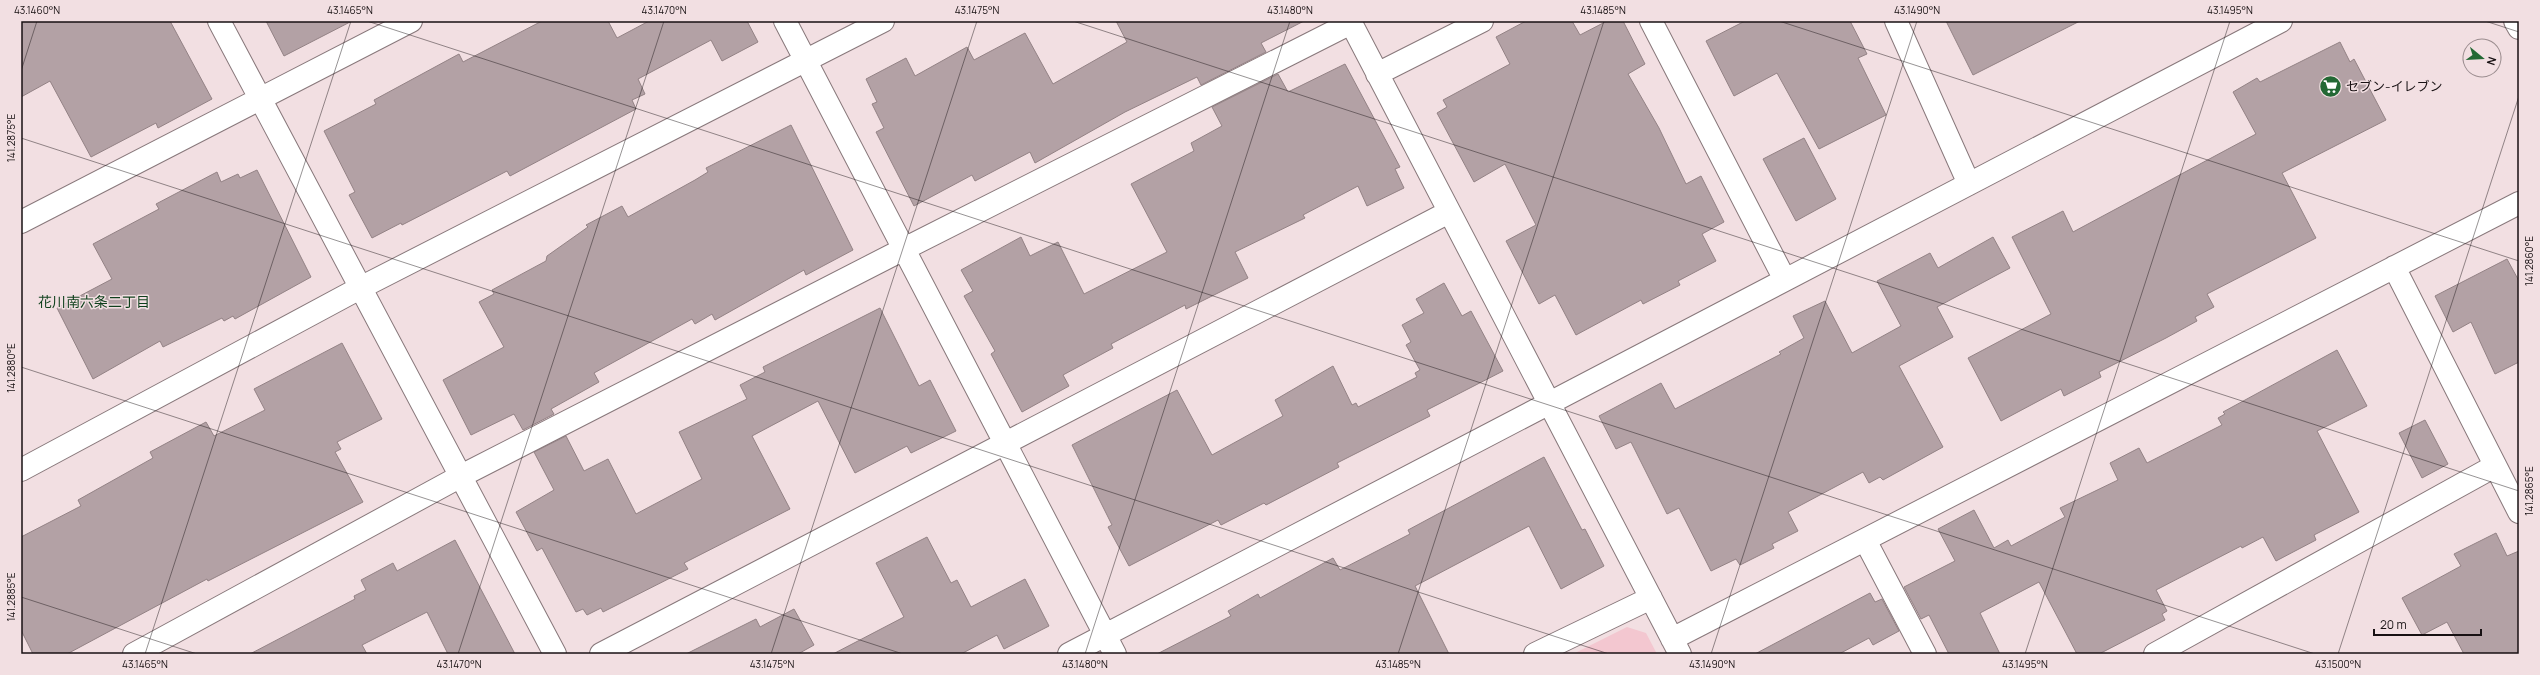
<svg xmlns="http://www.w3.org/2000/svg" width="2540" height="675" font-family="Manrope,'Noto Sans JP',sans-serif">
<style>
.green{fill:#f3c7d0}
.building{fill:#b3a1a5;stroke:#938285}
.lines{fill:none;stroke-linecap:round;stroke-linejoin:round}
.street-casing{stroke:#88787b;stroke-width:24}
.primary-casing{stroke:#88787b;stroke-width:24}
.street{stroke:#fff;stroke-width:22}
.primary{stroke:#fff;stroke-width:22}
.ticks{fill:none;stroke:#181113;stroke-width:1;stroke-opacity:0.45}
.labels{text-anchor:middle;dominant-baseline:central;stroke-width:3;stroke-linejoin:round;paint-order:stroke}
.poi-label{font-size:13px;fill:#181113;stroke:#f2dfe2;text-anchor:start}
.neighbourhood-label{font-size:14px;fill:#0e3f1b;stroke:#f2dfe2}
.neatline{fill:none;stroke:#181113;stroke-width:1.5}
.ticks-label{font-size:10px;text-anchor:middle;fill:#181113}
</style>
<rect width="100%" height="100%" fill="#f2dfe2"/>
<!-- green -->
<path class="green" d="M 1627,627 L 1646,633 L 1657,654 L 1573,654 Z"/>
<!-- building -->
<path class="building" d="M 21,21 L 170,21 L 212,99 L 158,128 L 156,123 L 91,157 L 50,81 L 21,97 Z
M 266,21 L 352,21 L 284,56 Z
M 542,21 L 608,21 L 617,38 L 649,21 L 747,21 L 758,42 L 722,61 L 711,40 L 638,79 L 645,94 L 632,100 L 636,109 L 510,176 L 507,171 L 402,225 L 401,223 L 372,238 L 349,195 L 355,192 L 324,131 L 376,104 L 374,100 L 459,54 L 463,62 Z
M 1116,21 L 1304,21 L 1261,43 L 1266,52 L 1201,85 L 1197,77 L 1125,112 L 1035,163 L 1030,152 L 975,181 L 972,175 L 914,206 L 876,132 L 884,128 L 872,104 L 877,102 L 866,79 L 906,58 L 915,76 L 967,47 L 974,60 L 1025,33 L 1053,84 L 1127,42 Z
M 1526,21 L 1572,21 L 1580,35 L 1607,21 L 1623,21 L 1645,64 L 1628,74 L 1659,128 L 1686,184 L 1701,176 L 1724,222 L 1702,234 L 1716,261 L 1678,281 L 1680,285 L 1643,304 L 1641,300 L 1576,335 L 1555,295 L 1539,304 L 1506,241 L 1536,225 L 1505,164 L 1474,182 L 1437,113 L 1447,107 L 1443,100 L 1510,64 L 1496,37 Z
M 1745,21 L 1850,21 L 1867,54 L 1858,58 L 1886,115 L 1819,149 L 1777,73 L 1734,96 L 1706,41 Z
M 1946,21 L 2080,21 L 1973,75 Z
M 2340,42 L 2350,62 L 2354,59 L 2386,120 L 2282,173 L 2316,238 L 2207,294 L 2214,307 L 2195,317 L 2197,321 L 2166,338 L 2099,372 L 2101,377 L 2064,396 L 2061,389 L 2001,421 L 1968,358 L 2051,314 L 2012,237 L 2063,211 L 2073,232 L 2256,134 L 2233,92 L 2257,78 L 2260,82 Z
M 1345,64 L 1400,167 L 1395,169 L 1404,188 L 1367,206 L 1358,186 L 1303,215 L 1305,218 L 1235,252 L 1248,278 L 1186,309 L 1185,305 L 1111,344 L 1113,348 L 1063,375 L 1069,386 L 1022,412 L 991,354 L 995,351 L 964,296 L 973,291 L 961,270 L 1021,237 L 1030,256 L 1058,242 L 1084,294 L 1167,252 L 1131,184 L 1194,151 L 1191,143 L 1222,126 L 1212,107 L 1278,74 L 1288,92 Z
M 791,125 L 853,250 L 806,275 L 804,270 L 715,320 L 712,314 L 695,324 L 692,319 L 594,373 L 599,382 L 551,409 L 554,414 L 523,430 L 514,414 L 471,435 L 443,380 L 504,347 L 479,302 L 494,294 L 492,290 L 546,261 L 547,256 L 588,227 L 586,225 L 622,206 L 628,217 L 695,180 L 708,172 L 706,168 Z
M 1804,138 L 1836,199 L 1796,221 L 1763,159 Z
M 257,170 L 311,277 L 235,319 L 233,316 L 224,321 L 222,318 L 163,347 L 160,341 L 93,379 L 57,308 L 112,279 L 93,244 L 159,209 L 156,204 L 217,172 L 221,182 L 238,174 L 240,178 Z
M 1993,237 L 2010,268 L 1937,307 L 1953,337 L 1899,366 L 1943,447 L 1883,480 L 1880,477 L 1869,483 L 1863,472 L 1788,512 L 1798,531 L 1772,544 L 1774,548 L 1740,565 L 1736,559 L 1711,571 L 1679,508 L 1667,514 L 1631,442 L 1616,449 L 1599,416 L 1661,383 L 1675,409 L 1781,354 L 1779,352 L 1804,338 L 1793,316 L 1825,301 L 1852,353 L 1901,326 L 1877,281 L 1930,253 L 1938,268 Z
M 2507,259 L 2519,281 L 2519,362 L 2495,374 L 2471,322 L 2453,332 L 2435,296 Z
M 1444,283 L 1462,316 L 1471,311 L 1503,371 L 1427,410 L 1430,416 L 1337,463 L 1339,467 L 1266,505 L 1264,503 L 1221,525 L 1218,520 L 1129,566 L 1108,527 L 1112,525 L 1072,445 L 1177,390 L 1212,455 L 1283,416 L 1275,400 L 1333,366 L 1352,405 L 1356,403 L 1358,407 L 1417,377 L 1415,373 L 1420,370 L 1406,345 L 1411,342 L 1402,325 L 1424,313 L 1416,299 Z
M 880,308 L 919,386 L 930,380 L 956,431 L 911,453 L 907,446 L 855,473 L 818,401 L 752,436 L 790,509 L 684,563 L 688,569 L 603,612 L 601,608 L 587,615 L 583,609 L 576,612 L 542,548 L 537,551 L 516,512 L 554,490 L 534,452 L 566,436 L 584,471 L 608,459 L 636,514 L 702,479 L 679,432 L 747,399 L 740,385 L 765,372 L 763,367 Z
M 342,343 L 382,419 L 337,442 L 341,449 L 335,452 L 363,502 L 208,581 L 207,579 L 67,654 L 33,654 L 21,630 L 21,537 L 81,506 L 78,500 L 153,458 L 150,452 L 206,422 L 214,436 L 265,410 L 254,389 Z
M 2337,350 L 2367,406 L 2317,431 L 2359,512 L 2314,535 L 2316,540 L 2276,561 L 2263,537 L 2242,548 L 2241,546 L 2156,590 L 2167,611 L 2162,614 L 2165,620 L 2099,654 L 2077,654 L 2039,582 L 1980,613 L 2000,654 L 1949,654 L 1929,615 L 1921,619 L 1904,587 L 1955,561 L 1938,529 L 1974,510 L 1994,548 L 2008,540 L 2011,546 L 2065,517 L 2060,508 L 2118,480 L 2110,463 L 2139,448 L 2147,463 L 2222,425 L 2218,418 L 2225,414 L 2223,412 Z
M 2425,420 L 2448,464 L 2422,478 L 2399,433 Z
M 1544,457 L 1582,530 L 1585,529 L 1604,566 L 1561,589 L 1529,526 L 1415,586 L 1449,654 L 1157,654 L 1231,616 L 1228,611 L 1258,594 L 1260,598 L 1333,558 L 1340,570 L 1410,534 L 1408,530 Z
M 2496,533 L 2507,556 L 2519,551 L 2519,654 L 2464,654 L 2447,622 L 2422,635 L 2402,598 L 2461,566 L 2454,554 Z
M 927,537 L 951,583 L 957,580 L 971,607 L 1025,579 L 1049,626 L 1004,649 L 997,635 L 961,654 L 833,654 L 904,617 L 876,563 Z
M 455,540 L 515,654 L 448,654 L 427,612 L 362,645 L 367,654 L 250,654 L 355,599 L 354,596 L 366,590 L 361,580 L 393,563 L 397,571 Z
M 1870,593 L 1875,602 L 1882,599 L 1899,631 L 1873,645 L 1869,638 L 1839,654 L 1755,654 Z
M 794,609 L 814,645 L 798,654 L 686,654 L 756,619 L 760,627 Z"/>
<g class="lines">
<defs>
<path id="street" d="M 219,21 L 555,654
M 785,21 L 1115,654
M 1350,21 L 1680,654
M 1651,21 L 1785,280
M 1896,21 L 1969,184
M 1377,74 L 1482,21
M 21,222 L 411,21
M 2394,267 L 2519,512
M 21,470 L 360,288 L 883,21
M 1865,540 L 1925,654
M 1672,639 L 2519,203
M 134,654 L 461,476 L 904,249 L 1351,23
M 601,654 L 1449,212
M 1069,654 L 2281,21
M 1535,654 L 1651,598
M 2155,654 L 2495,466"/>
<path id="primary" d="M 2515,21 L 2519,28"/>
</defs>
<!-- street casing -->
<use href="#street" class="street-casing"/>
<!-- primary casing -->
<use href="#primary" class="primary-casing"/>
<!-- street -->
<use href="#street" class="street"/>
<!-- primary -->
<use href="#primary" class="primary"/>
</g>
<!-- ticks -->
<path class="ticks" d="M 367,21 L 2315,654M 1073,21 L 2519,491M 1779,21 L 2519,261M 2485,21 L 2519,32M 21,71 L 37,21M 21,138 L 1609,654M 21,367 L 903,654M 21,597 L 197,654M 145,654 L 351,21M 458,654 L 664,21M 771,654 L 977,21M 1085,654 L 1290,21M 1398,654 L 1604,21M 1711,654 L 1917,21M 2025,654 L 2230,21M 2338,654 L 2519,96"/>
<!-- icons -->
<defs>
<symbol id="supermarket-disc" viewBox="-11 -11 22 22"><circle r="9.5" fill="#236834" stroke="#f2dfe2"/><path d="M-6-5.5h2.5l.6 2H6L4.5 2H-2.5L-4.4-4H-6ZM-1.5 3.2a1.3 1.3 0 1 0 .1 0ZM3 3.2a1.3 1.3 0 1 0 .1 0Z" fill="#fff"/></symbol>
</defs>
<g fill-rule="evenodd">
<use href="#supermarket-disc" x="2318" y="74" width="25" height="25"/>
</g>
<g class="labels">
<!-- poi labels -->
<g class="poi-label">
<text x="2346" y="86">セブン-イレブン</text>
</g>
<!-- neighbourhood labels -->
<g class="neighbourhood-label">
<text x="94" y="301">花川南六条二丁目</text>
</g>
</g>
<!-- border -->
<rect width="2540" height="675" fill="none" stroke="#f2dfe2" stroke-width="44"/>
<!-- north arrow -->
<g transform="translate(2482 58) rotate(108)"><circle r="19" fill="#f2dfe2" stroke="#9b8d8f"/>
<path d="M0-3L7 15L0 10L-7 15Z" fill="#236834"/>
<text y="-6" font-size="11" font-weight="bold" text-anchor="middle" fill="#181113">N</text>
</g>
<!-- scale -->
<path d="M2374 629v6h107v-6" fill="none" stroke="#181113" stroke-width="2"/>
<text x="2380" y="629" font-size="12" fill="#181113" stroke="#f2dfe2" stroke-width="3" paint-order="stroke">20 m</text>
<rect x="22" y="22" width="2496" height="631" class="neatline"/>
<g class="ticks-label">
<text x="37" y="14">43.1460°N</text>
<text x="350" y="14">43.1465°N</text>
<text x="664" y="14">43.1470°N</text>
<text x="977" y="14">43.1475°N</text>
<text x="1290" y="14">43.1480°N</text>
<text x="1603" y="14">43.1485°N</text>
<text x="1917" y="14">43.1490°N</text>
<text x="2230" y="14">43.1495°N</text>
<text transform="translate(11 138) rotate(-90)" y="4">141.2875°E</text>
<text transform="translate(2529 261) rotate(-90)" y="4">141.2860°E</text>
<text transform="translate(11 368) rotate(-90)" y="4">141.2880°E</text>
<text transform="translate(2529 491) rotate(-90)" y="4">141.2865°E</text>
<text transform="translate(11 597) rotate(-90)" y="4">141.2885°E</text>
<text x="145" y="668">43.1465°N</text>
<text x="459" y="668">43.1470°N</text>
<text x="772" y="668">43.1475°N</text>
<text x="1085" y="668">43.1480°N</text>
<text x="1398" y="668">43.1485°N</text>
<text x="1712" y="668">43.1490°N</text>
<text x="2025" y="668">43.1495°N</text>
<text x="2338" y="668">43.1500°N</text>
</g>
</svg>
